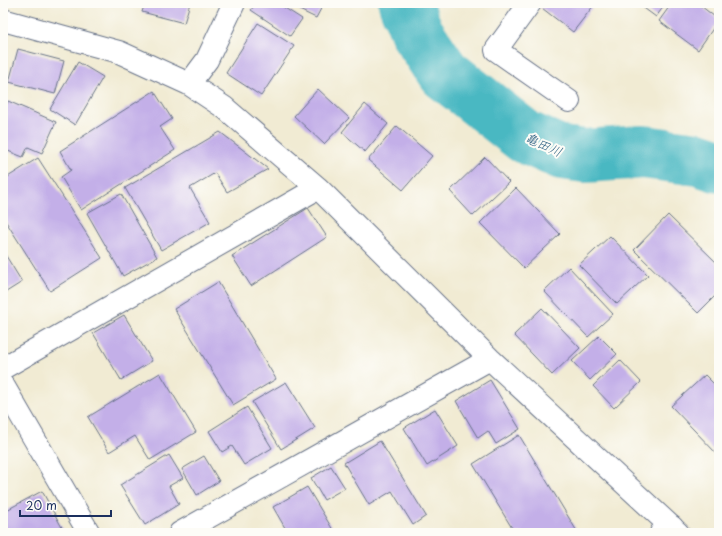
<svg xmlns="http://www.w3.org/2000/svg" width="722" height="536" font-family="'Playpen Sans','Klee One',sans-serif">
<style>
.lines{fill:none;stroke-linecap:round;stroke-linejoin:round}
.river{stroke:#49b8c2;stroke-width:54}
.building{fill:#c3afe8}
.minor-casing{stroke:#667187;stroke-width:24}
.tertiary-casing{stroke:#667187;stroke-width:24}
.minor{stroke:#fff;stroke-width:22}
.tertiary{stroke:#fff;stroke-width:22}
.labels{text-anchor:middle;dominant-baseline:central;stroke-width:4;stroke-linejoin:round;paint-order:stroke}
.water-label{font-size:13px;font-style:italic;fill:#2b5f81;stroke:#fdfcf7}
</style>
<rect width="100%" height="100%" fill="#fdfcf7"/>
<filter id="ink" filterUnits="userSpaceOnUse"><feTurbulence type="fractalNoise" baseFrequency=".025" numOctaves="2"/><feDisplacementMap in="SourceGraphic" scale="8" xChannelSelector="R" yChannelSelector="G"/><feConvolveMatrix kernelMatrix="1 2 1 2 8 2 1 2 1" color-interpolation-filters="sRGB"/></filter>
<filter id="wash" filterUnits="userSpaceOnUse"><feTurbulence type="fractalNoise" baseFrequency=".012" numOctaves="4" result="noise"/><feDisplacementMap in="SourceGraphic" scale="16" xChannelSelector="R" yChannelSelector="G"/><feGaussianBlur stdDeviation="0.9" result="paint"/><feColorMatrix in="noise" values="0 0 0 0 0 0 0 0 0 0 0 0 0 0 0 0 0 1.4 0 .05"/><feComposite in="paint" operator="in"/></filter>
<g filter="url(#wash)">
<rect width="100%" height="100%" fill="#f1ebd3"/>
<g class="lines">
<!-- river -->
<path class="river" d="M 405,3 L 417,33 L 444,73 L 525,137 L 562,153 L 585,156 L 643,152 L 698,159 L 719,166"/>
</g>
<g id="blocks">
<!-- building -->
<path class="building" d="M 145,3 L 190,3 L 184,23 L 142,12 Z
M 256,3 L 277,3 L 302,19 L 290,36 L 251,10 Z
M 285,3 L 324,3 L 316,18 Z
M 540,3 L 592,3 L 594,5 L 573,32 L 538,5 Z
M 637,3 L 666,3 L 656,17 Z
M 672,3 L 697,3 L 719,20 L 698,50 L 659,21 Z
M 258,23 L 294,46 L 261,96 L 226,73 Z
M 18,49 L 64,61 L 55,94 L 9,82 Z
M 78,62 L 103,77 L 75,125 L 50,109 Z
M 318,89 L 349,118 L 324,144 L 294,116 Z
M 154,91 L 172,119 L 160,127 L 175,150 L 81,210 L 61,177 L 71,170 L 60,151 Z
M 8,101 L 56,122 L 42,153 L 28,147 L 23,157 L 3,149 L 3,113 Z
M 365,104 L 388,124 L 365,152 L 342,132 Z
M 397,126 L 432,156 L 403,190 L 368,160 Z
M 220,132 L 268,169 L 227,192 L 215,173 L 190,188 L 210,222 L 161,250 L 125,188 Z
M 485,157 L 509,182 L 473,216 L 450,191 Z
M 38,158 L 102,258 L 50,291 L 3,217 L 3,180 Z
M 516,188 L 560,234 L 524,268 L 480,223 Z
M 121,194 L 157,257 L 123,276 L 87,213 Z
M 308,208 L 327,237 L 251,286 L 232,256 Z
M 668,215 L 719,265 L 719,292 L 698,313 L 634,250 Z
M 610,236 L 648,275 L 617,304 L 579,265 Z
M 3,251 L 22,282 L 3,294 Z
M 569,267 L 613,314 L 588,337 L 544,291 Z
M 218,282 L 276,379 L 233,405 L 174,309 Z
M 542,308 L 580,348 L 552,375 L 514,335 Z
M 124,315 L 152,361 L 121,380 L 93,333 Z
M 599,336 L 617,354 L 590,380 L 572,361 Z
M 620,360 L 641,382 L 614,408 L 593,386 Z
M 160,373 L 196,432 L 150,460 L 135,436 L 109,452 L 88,417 Z
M 705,375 L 719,389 L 719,450 L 716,453 L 671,406 Z
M 490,380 L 520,429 L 496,444 L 488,431 L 478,438 L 456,401 Z
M 286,382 L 315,428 L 281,449 L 252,402 Z
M 247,407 L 272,448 L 244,465 L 232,446 L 222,452 L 209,431 Z
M 435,409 L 458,446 L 427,466 L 404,428 Z
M 519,435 L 578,533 L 515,533 L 473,464 Z
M 380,441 L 426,516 L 413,525 L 392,491 L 369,505 L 344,463 Z
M 169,455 L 183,478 L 169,486 L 179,504 L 145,525 L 120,485 Z
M 204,456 L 219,481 L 197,495 L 182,469 Z
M 331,466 L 345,488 L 324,500 L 311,478 Z
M 307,487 L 333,530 L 329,533 L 288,533 L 273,507 Z
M 42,491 L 65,533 L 3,533 L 3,512 Z"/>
</g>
</g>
<g filter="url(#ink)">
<use href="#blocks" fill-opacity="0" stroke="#667187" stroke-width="1"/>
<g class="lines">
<defs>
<path id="minor" d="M 530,3 L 496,50 L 569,101
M 3,20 L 119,52 L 189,84 L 225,108 L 318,188 L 490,359 L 678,533
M 189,84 L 207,60 L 234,3
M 3,368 L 318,188
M 3,385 L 89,533
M 180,533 L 490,359"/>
<path id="tertiary" d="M 661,533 L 672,527"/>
</defs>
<!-- minor casing -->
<use href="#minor" class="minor-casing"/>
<!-- tertiary casing -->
<use href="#tertiary" class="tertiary-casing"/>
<!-- minor -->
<use href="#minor" class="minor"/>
<!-- tertiary -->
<use href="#tertiary" class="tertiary"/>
</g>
</g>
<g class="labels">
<!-- water labels -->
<g class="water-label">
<text transform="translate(544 144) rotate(24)">亀田川</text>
</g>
</g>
<!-- margin -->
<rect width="722" height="536" fill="none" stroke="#fdfcf7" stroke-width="16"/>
<!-- scale -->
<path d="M20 510v6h91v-6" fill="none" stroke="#1b2f5e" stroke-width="2"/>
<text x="26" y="510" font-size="12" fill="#1b2f5e" stroke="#fdfcf7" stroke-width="3" paint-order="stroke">20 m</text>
</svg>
